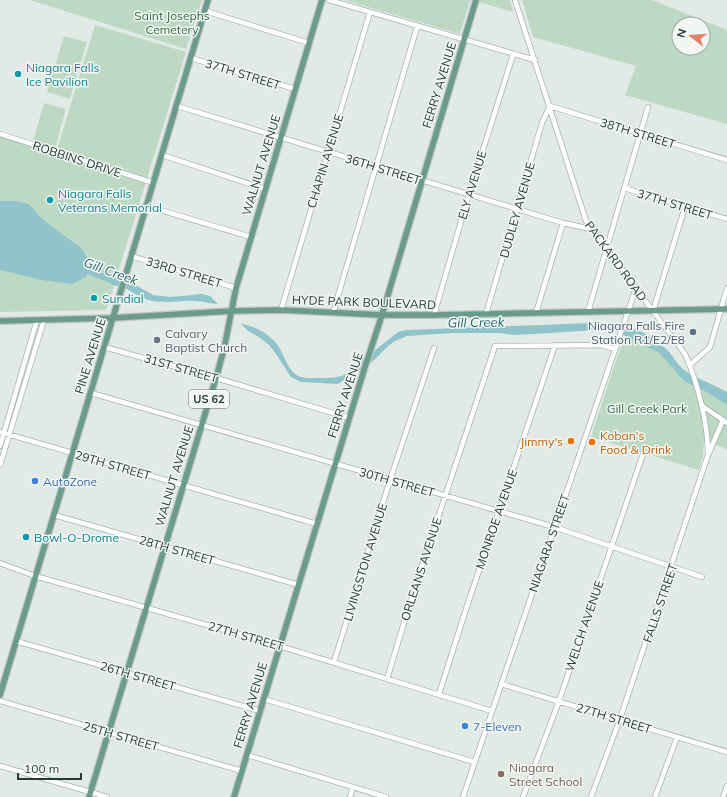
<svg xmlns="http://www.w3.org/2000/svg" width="727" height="797" font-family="Mulish,sans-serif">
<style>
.green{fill:#bdd9c3;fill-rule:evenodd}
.water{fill:#90c3ca}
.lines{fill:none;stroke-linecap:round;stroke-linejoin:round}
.minor-casing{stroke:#a5b2ad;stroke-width:6}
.major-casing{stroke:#bdc4c2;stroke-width:8}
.minor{stroke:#fff;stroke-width:4.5}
.major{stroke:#6b9b8d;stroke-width:5.5}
.culture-dot{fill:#0f9aa8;stroke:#f2f7f4;stroke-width:1.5}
.service-dot{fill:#5c6f8a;stroke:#f2f7f4;stroke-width:1.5}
.worship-dot{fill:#6b7280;stroke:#f2f7f4;stroke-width:1.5}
.food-dot{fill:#e8710a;stroke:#f2f7f4;stroke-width:1.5}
.shop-dot{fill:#3f7fe0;stroke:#f2f7f4;stroke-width:1.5}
.education-dot{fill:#8d6e63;stroke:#f2f7f4;stroke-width:1.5}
.labels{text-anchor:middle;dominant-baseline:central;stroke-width:3;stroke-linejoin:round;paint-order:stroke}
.shield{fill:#f2f7f4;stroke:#62736d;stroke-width:1}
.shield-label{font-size:11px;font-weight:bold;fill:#243a33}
.park-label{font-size:12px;fill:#326c46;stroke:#f2f7f4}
.culture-label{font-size:12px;fill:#0d838f;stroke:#f2f7f4;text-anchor:start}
.street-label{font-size:12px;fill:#243a33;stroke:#f2f7f4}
.service-label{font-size:12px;fill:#4e5e75;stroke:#f2f7f4;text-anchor:end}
.worship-label{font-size:12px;fill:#5b616d;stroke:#f2f7f4;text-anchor:start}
.food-label{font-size:12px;fill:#c56008;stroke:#f2f7f4;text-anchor:start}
.shop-label{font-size:12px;fill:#366cbe;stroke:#f2f7f4;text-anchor:start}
.education-label{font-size:12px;fill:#785e54;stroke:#f2f7f4;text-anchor:start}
.water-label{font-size:13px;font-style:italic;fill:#24666f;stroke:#f2f7f4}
</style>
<rect width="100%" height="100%" fill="#e2eae6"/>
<!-- green -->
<path class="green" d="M 30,0 L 202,0 L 186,49 Z
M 344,0 L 470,0 L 460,34 Z
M 479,0 L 510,0 L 513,12 L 479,2 Z
M 522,0 L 652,0 L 727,30 L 727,124 L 625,95 L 636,66 L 533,37 ZM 679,24 L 703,24 L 703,48 L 679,48 Z
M 95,25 L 186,52 L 107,308 L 104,310 L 0,312 L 0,137 L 56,153 Z
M 64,36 L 87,42 L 70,99 L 47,92 Z
M 44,103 L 66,109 L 55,148 L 33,141 Z
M 625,335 L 659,353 L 685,382 L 708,393 L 727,405 L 727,449 L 704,441 L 703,456 L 699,470 L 591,437 L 612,372 Z"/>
<!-- water -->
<path class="water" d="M 0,201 L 14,201 L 29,204 L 42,219 L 81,248 L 90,262 L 89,269 L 114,277 L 115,279 L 132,283 L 153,295 L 171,297 L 202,294 L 210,296 L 218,304 C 210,304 204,301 196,301 C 180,300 162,305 146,299 C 139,297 134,293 127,289 C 122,286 115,287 110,283 L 87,274 L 86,277 L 72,284 L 42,280 L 0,270 Z
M 592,323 C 625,324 642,327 667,350 C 673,356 677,364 683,369 C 695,379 714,384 727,392 L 727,405 L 708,393 L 685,382 L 659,353 L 612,329 L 534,334 L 513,335 L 500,333 L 453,333 L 407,336 L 395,341 L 387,347 L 372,362 L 338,384 L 301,382 L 291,377 L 274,351 L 268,344 L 257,336 L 247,330 L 241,324 C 252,325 267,333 274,341 C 284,350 285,368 298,376 C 304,379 313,378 320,378 C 329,378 336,378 344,375 L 398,332 L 407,330 Z"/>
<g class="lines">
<defs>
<path id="minor" d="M 329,0 L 535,60
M 515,0 L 586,221 L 685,354 C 698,383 708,424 708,455 L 620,719 L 591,797
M 205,11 L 309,43
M 191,58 L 295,89
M 177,106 L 563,223 L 591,229
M 0,134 L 154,183
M 162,155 L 265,189
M 624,188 L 727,219
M 147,206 L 251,237
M 131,256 L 236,288
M 281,310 L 370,12
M 653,311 L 685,207
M 588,312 L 648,107
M 333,313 L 417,27
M 536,313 L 563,223
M 486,314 L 542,123 L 550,106 L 727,160
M 434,315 L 469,194 L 513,55
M 104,347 L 216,378 L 350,418
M 690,365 L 710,347 L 727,288
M 91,393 L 554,527 L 702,577
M 701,405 L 727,423
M 0,432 L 317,524
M 0,446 L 37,320
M 709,453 L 723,420
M 0,465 L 44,320
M 54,515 L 299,585
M 0,563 L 35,576 L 273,644 L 492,711
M 16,641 L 260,711
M 334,662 L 390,480 L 434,348
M 387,679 L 413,593 L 495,346 L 602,345 L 615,349
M 501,684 L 727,752
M 439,694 L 467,606 L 555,345
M 264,699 L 474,762
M 0,701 L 242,771
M 247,755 L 386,797
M 0,766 L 107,797
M 350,797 L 353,787
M 463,797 L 636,288
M 523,797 L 559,701 L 643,454
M 655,797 L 677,737
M 723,797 L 727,786"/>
<path id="major" d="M 0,321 L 113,318 L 232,311 L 281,310 L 382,315 L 434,315 L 727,309
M 0,695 L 208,0
M 89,797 L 216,378 L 224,349 L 236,288 L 322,0
M 234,797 L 364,370 L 382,315 L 476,0"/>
</defs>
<!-- minor casing -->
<use href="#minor" class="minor-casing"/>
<!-- major casing -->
<use href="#major" class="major-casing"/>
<!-- minor -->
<use href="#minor" class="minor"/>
<!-- major -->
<use href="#major" class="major"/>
</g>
<!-- markers -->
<g class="culture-dot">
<circle cx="18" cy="74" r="4"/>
<circle cx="50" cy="200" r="4"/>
<circle cx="94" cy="298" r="4"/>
<circle cx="26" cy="537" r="4"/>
</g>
<circle class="service-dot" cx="693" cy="332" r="4"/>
<circle class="worship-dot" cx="157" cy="340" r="4"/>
<g class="food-dot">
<circle cx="571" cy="441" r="4"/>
<circle cx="592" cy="442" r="4"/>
</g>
<g class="shop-dot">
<circle cx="35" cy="481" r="4"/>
<circle cx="465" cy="726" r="4"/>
</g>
<circle class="education-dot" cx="501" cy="774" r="4"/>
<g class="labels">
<!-- shield labels -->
<rect class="shield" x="189" y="390" width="40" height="18" rx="3"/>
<g class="shield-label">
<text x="209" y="399">US 62</text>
</g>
<!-- park labels -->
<g class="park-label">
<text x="172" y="15">Saint Josephs<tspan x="172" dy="14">Cemetery</tspan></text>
<text x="647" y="408">Gill Creek Park</text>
</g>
<!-- culture labels -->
<g class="culture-label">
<text x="26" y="67">Niagara Falls<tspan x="26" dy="14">Ice Pavilion</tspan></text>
<text x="58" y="193">Niagara Falls<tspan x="58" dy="14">Veterans Memorial</tspan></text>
<text x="102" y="298">Sundial</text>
<text x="34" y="537">Bowl-O-Drome</text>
</g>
<!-- street labels -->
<g class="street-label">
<text transform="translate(243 74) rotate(17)">37TH STREET</text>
<text transform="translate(439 85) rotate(-73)">FERRY AVENUE</text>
<text transform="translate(638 133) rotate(17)">38TH STREET</text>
<text transform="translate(77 159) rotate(18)">ROBBINS DRIVE</text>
<text transform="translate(325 161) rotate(-73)">CHAPIN AVENUE</text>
<text transform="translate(261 165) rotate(-73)">WALNUT AVENUE</text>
<text transform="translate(383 169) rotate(17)">36TH STREET</text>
<text transform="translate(472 185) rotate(-73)">ELY AVENUE</text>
<text transform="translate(675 204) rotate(17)">37TH STREET</text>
<text transform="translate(517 210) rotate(-74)">DUDLEY AVENUE</text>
<text transform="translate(616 261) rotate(54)">PACKARD ROAD</text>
<text transform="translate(184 272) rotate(17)">33RD STREET</text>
<text transform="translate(364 302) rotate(2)">HYDE PARK BOULEVARD</text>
<text transform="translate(90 356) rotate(-73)">PINE AVENUE</text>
<text transform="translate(181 368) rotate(16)">31ST STREET</text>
<text transform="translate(345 395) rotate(-72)">FERRY AVENUE</text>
<text transform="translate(113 465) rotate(16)">29TH STREET</text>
<text transform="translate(174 476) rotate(-73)">WALNUT AVENUE</text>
<text transform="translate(397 482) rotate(16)">30TH STREET</text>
<text transform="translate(496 519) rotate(-71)">MONROE AVENUE</text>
<text transform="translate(549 543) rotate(-71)">NIAGARA STREET</text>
<text transform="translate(177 550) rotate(16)">28TH STREET</text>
<text transform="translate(365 562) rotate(-73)">LIVINGSTON AVENUE</text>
<text transform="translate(421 569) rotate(-72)">ORLEANS AVENUE</text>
<text transform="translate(660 603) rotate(-71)">FALLS STREET</text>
<text transform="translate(584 626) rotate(-71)">WELCH AVENUE</text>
<text transform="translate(246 636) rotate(16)">27TH STREET</text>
<text transform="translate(138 676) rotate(16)">26TH STREET</text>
<text transform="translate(250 705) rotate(-73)">FERRY AVENUE</text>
<text transform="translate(614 718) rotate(17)">27TH STREET</text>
<text transform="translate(121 736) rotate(16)">25TH STREET</text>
</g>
<!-- service labels -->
<g class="service-label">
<text x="685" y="325">Niagara Falls Fire<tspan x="685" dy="14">Station R1/E2/E8</tspan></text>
</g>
<!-- worship labels -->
<g class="worship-label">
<text x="165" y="333">Calvary<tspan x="165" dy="14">Baptist Church</tspan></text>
</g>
<!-- food labels -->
<g class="food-label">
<text x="600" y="435">Koban's<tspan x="600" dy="14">Food &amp; Drink</tspan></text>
<text x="563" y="441" text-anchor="end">Jimmy's</text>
</g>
<!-- shop labels -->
<g class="shop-label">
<text x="43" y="481">AutoZone</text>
<text x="473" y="726">7-Eleven</text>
</g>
<!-- education labels -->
<g class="education-label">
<text x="509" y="767">Niagara<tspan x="509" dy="14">Street School</tspan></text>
</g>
<!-- water labels -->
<g class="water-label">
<text transform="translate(111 271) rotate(20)">Gill Creek</text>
<text transform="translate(476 322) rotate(-1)">Gill Creek</text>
</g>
</g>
<!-- north arrow -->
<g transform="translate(691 36) rotate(287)"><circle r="19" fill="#f2f7f4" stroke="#a0aba7"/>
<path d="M0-3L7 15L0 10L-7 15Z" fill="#e38068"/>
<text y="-6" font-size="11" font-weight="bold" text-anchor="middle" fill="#243a33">N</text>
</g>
<!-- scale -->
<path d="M18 773v6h63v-6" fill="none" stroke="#243a33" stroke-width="2"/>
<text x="24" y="773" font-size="12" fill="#243a33" stroke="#f2f7f4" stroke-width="3" paint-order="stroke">100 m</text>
</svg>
